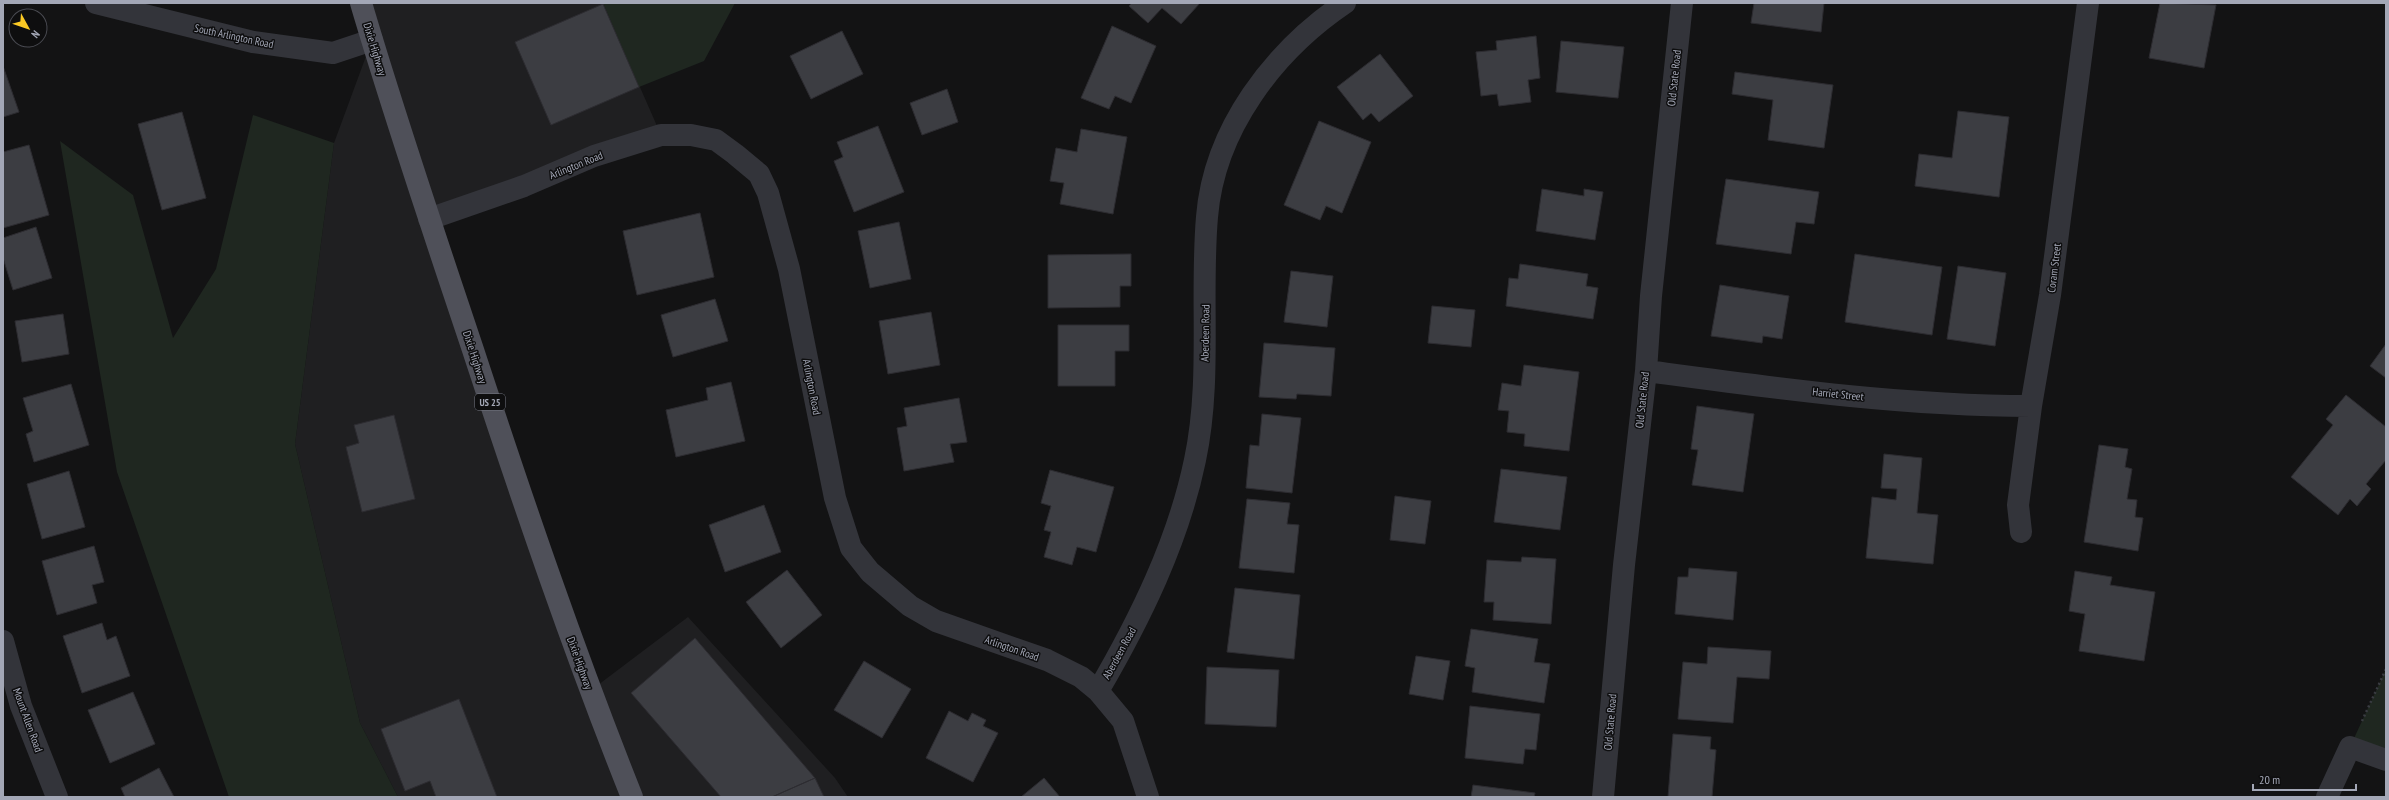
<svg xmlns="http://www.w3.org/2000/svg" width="2389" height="800" font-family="'PT Sans Narrow',sans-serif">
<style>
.built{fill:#1f1f21}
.green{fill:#1f2720}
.building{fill:#3c3d42;stroke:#2d2c31}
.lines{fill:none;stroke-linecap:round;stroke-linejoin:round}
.path{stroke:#393b41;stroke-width:2.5;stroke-dasharray:2 3;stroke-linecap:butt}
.minor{stroke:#33343a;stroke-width:22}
.major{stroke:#4f5059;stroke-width:22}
.labels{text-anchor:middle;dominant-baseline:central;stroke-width:3;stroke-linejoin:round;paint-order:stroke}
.shield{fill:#0e0e0f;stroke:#767984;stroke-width:1}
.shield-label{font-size:10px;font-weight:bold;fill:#a3a7b6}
.street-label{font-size:11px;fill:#a3a7b6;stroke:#0e0e0f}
</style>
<rect width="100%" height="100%" fill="#131314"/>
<!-- built -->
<path class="built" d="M 361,3 L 603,3 L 661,135 L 429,219 L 590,691 L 688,617 L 835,778 L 848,797 L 398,797 L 360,723 L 295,444 L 334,143 L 372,40 Z"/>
<!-- green -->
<path class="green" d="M 603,3 L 735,3 L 704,61 L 639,87 Z
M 253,115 L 334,143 L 295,444 L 360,723 L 398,797 L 229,797 L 117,472 L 60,141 L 133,195 L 173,338 L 216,269 Z
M 2386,669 L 2386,760 L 2350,747 Z"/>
<!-- building -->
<path class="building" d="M 1132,3 L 1200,3 L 1181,24 L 1162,8 L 1148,23 L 1129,6 Z
M 1754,3 L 1824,3 L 1821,32 L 1751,23 Z
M 2160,3 L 2216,5 L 2204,68 L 2149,58 Z
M 603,4 L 639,87 L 551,125 L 515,42 Z
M 1112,26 L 1156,46 L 1131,103 L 1115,96 L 1109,109 L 1081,98 Z
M 842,31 L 863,74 L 811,99 L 790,56 Z
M 1536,36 L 1540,78 L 1528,80 L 1531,102 L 1499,106 L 1497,94 L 1481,96 L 1476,52 L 1497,50 L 1496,41 Z
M 1561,41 L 1624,47 L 1618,98 L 1556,92 Z
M 1380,54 L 1413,96 L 1379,122 L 1371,113 L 1363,120 L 1337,87 Z
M 3,66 L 19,112 L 3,117 Z
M 1735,72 L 1833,85 L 1824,148 L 1768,140 L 1773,100 L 1732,94 Z
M 947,89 L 958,122 L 922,135 L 910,103 Z
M 1958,111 L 2009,117 L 1999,197 L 1915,186 L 1919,154 L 1952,158 Z
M 182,112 L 206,198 L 162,210 L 138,124 Z
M 1319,121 L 1371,142 L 1342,213 L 1326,206 L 1320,220 L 1284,205 Z
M 878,126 L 904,192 L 854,212 L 834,161 L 843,157 L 837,142 Z
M 1081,129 L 1127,137 L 1113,214 L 1060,204 L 1064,183 L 1050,181 L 1056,148 L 1077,152 Z
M 29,145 L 49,215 L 3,228 L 3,152 Z
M 1726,179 L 1819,192 L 1814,224 L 1796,222 L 1791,254 L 1716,244 Z
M 1542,189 L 1584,196 L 1584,189 L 1603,192 L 1595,240 L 1536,231 Z
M 700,213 L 714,277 L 637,295 L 623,231 Z
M 899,222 L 911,279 L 870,288 L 858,231 Z
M 36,227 L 52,278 L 13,290 L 3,258 L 3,238 Z
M 1131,254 L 1131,286 L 1120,286 L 1120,307 L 1048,308 L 1048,255 Z
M 1855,254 L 1942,267 L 1932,335 L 1845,322 Z
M 1520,264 L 1588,274 L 1586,286 L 1598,288 L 1593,319 L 1506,306 L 1509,278 L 1518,279 Z
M 1958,266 L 2006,273 L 1995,346 L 1947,339 Z
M 1291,271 L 1333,276 L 1327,327 L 1284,322 Z
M 1720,285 L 1789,296 L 1782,339 L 1763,336 L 1762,343 L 1711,336 Z
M 715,299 L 728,341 L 673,357 L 661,315 Z
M 1432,306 L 1475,310 L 1471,347 L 1428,343 Z
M 931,312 L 940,365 L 888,374 L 879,321 Z
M 63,314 L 69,354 L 22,362 L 15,321 Z
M 1058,325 L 1129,325 L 1129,351 L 1115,351 L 1115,386 L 1058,386 Z
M 1264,343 L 1335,348 L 1331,396 L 1297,394 L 1296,399 L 1259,397 Z
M 2386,344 L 2386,378 L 2370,366 Z
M 1524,365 L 1579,372 L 1569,451 L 1524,446 L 1525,434 L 1507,432 L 1509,411 L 1498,410 L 1502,383 L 1521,386 Z
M 731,382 L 745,441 L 676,457 L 666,410 L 708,400 L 706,388 Z
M 71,384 L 89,445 L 34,462 L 26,434 L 33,431 L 23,398 Z
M 2346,395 L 2386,427 L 2386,460 L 2366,484 L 2371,489 L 2357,506 L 2350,499 L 2338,515 L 2291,477 L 2333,425 L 2326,419 Z
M 959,398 L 967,442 L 950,444 L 954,462 L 904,471 L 897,428 L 907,426 L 904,408 Z
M 1697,406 L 1754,414 L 1743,492 L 1692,485 L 1698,450 L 1691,449 Z
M 1262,414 L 1301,418 L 1292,493 L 1246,488 L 1250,445 L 1259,446 Z
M 394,415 L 415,499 L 362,512 L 346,447 L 359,443 L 354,425 Z
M 2099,445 L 2128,449 L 2125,467 L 2132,469 L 2127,499 L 2137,500 L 2135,517 L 2143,518 L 2138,551 L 2084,542 Z
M 1884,454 L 1922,458 L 1917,513 L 1938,515 L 1933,564 L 1866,558 L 1872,497 L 1896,500 L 1897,489 L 1881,488 Z
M 1501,469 L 1567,477 L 1560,530 L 1494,522 Z
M 1050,470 L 1114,487 L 1096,552 L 1077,547 L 1072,565 L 1044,557 L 1051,532 L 1044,530 L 1051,506 L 1041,503 Z
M 69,471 L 85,527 L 42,539 L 27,484 Z
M 1395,496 L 1431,501 L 1425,544 L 1390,540 Z
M 1247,499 L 1290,503 L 1287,524 L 1299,525 L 1294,573 L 1239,568 Z
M 764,505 L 781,552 L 725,572 L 709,525 Z
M 94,546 L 104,582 L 92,585 L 97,603 L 57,615 L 42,561 Z
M 1522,557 L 1556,559 L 1551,624 L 1493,620 L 1494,602 L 1484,602 L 1487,560 L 1521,562 Z
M 1689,568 L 1737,572 L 1733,620 L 1675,614 L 1678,577 L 1688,577 Z
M 787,570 L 822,615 L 781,648 L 746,602 Z
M 2075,571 L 2112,577 L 2110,585 L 2155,592 L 2144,661 L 2079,651 L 2085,614 L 2069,611 Z
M 1235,588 L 1300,595 L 1294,659 L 1227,652 Z
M 102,623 L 107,640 L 116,636 L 130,676 L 82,693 L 63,636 Z
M 1471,629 L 1538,639 L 1534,662 L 1550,664 L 1544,703 L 1472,692 L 1475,668 L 1465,666 Z
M 695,638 L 815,778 L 772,797 L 721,797 L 631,693 Z
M 1708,647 L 1771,651 L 1769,679 L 1737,677 L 1733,723 L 1678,719 L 1683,662 L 1707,664 Z
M 1416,656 L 1450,661 L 1443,700 L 1409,694 Z
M 864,661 L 911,689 L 882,738 L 834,710 Z
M 1207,667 L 1279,670 L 1276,727 L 1205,724 Z
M 133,692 L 155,744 L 110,763 L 88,710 Z
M 459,699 L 497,797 L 436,797 L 430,781 L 405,791 L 381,729 Z
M 1470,706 L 1540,714 L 1536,750 L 1525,749 L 1523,764 L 1465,758 Z
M 949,711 L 968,721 L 972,713 L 986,720 L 983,726 L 998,733 L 973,782 L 926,758 Z
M 1673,734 L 1711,737 L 1710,749 L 1716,750 L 1712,797 L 1668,797 Z
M 159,768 L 174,797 L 125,797 L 121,788 Z
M 815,778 L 824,797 L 772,797 Z
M 1044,778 L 1060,797 L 1021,797 Z
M 1473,785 L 1535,793 L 1534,797 L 1471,797 Z"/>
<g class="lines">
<!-- path -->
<path class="path" d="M 2362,721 L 2386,669"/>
<!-- minor -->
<path class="minor" d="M 96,3 L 253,42 L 333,53 L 372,40
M 429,219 L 524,186 L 594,156 L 661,135 L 691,135 L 716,140 L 735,154 L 759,174 L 768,193 L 789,269 L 835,498 L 851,548 L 870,572 L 910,606 L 936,621 L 1047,660 L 1081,677 L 1098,691 L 1123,721 L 1148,797
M 1646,371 C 1774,388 1902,406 2031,406
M 2021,532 L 2018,505 L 2031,406 L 2050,295 L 2088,3
M 3,641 L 21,706 L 57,797
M 1098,691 C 1140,619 1178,542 1195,460 C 1212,380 1200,298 1207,217 C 1214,129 1274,51 1345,3
M 1603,797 L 1624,565 L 1646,371 L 1651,296 L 1682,3
M 2327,797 L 2350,747 L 2386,760"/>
<!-- major -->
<path class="major" d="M 361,3 C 396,122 436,239 475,356 C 524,505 574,652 632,797"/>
</g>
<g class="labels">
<!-- shield labels -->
<rect class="shield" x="475" y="394" width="30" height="16" rx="3"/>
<g class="shield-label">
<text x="490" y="402">US 25</text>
</g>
<!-- street labels -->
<g class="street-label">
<text transform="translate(234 36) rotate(12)">South Arlington Road</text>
<text transform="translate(375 49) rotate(73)">Dixie Highway</text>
<text transform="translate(1674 78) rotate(-84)">Old State Road</text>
<text transform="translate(576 165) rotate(-22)">Arlington Road</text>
<text transform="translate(2054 268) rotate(-83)">Coram Street</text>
<text transform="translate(1205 333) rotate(-89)">Aberdeen Road</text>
<text transform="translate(475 357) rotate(72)">Dixie Highway</text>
<text transform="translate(812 387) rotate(79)">Arlington Road</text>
<text transform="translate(1838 394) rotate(6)">Harriet Street</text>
<text transform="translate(1642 400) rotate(-84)">Old State Road</text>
<text transform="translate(1012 648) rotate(19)">Arlington Road</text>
<text transform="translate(1119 653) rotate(-61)">Aberdeen Road</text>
<text transform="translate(580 663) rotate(70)">Dixie Highway</text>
<text transform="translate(28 720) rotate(70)">Mount Allen Road</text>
<text transform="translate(1610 722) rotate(-85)">Old State Road</text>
</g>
</g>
<!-- border -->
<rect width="2389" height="800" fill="none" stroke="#a3a7b6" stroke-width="8"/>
<!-- north arrow -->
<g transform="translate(28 28) rotate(130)"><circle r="19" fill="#0e0e0f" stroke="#4a4b52"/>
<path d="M0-3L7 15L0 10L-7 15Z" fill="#fbc924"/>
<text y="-6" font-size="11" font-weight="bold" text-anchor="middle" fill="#a3a7b6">N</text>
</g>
<!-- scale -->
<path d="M2253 784v6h103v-6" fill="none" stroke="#a3a7b6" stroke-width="2"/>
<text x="2259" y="784" font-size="12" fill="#a3a7b6" stroke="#0e0e0f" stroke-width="3" paint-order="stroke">20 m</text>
</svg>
